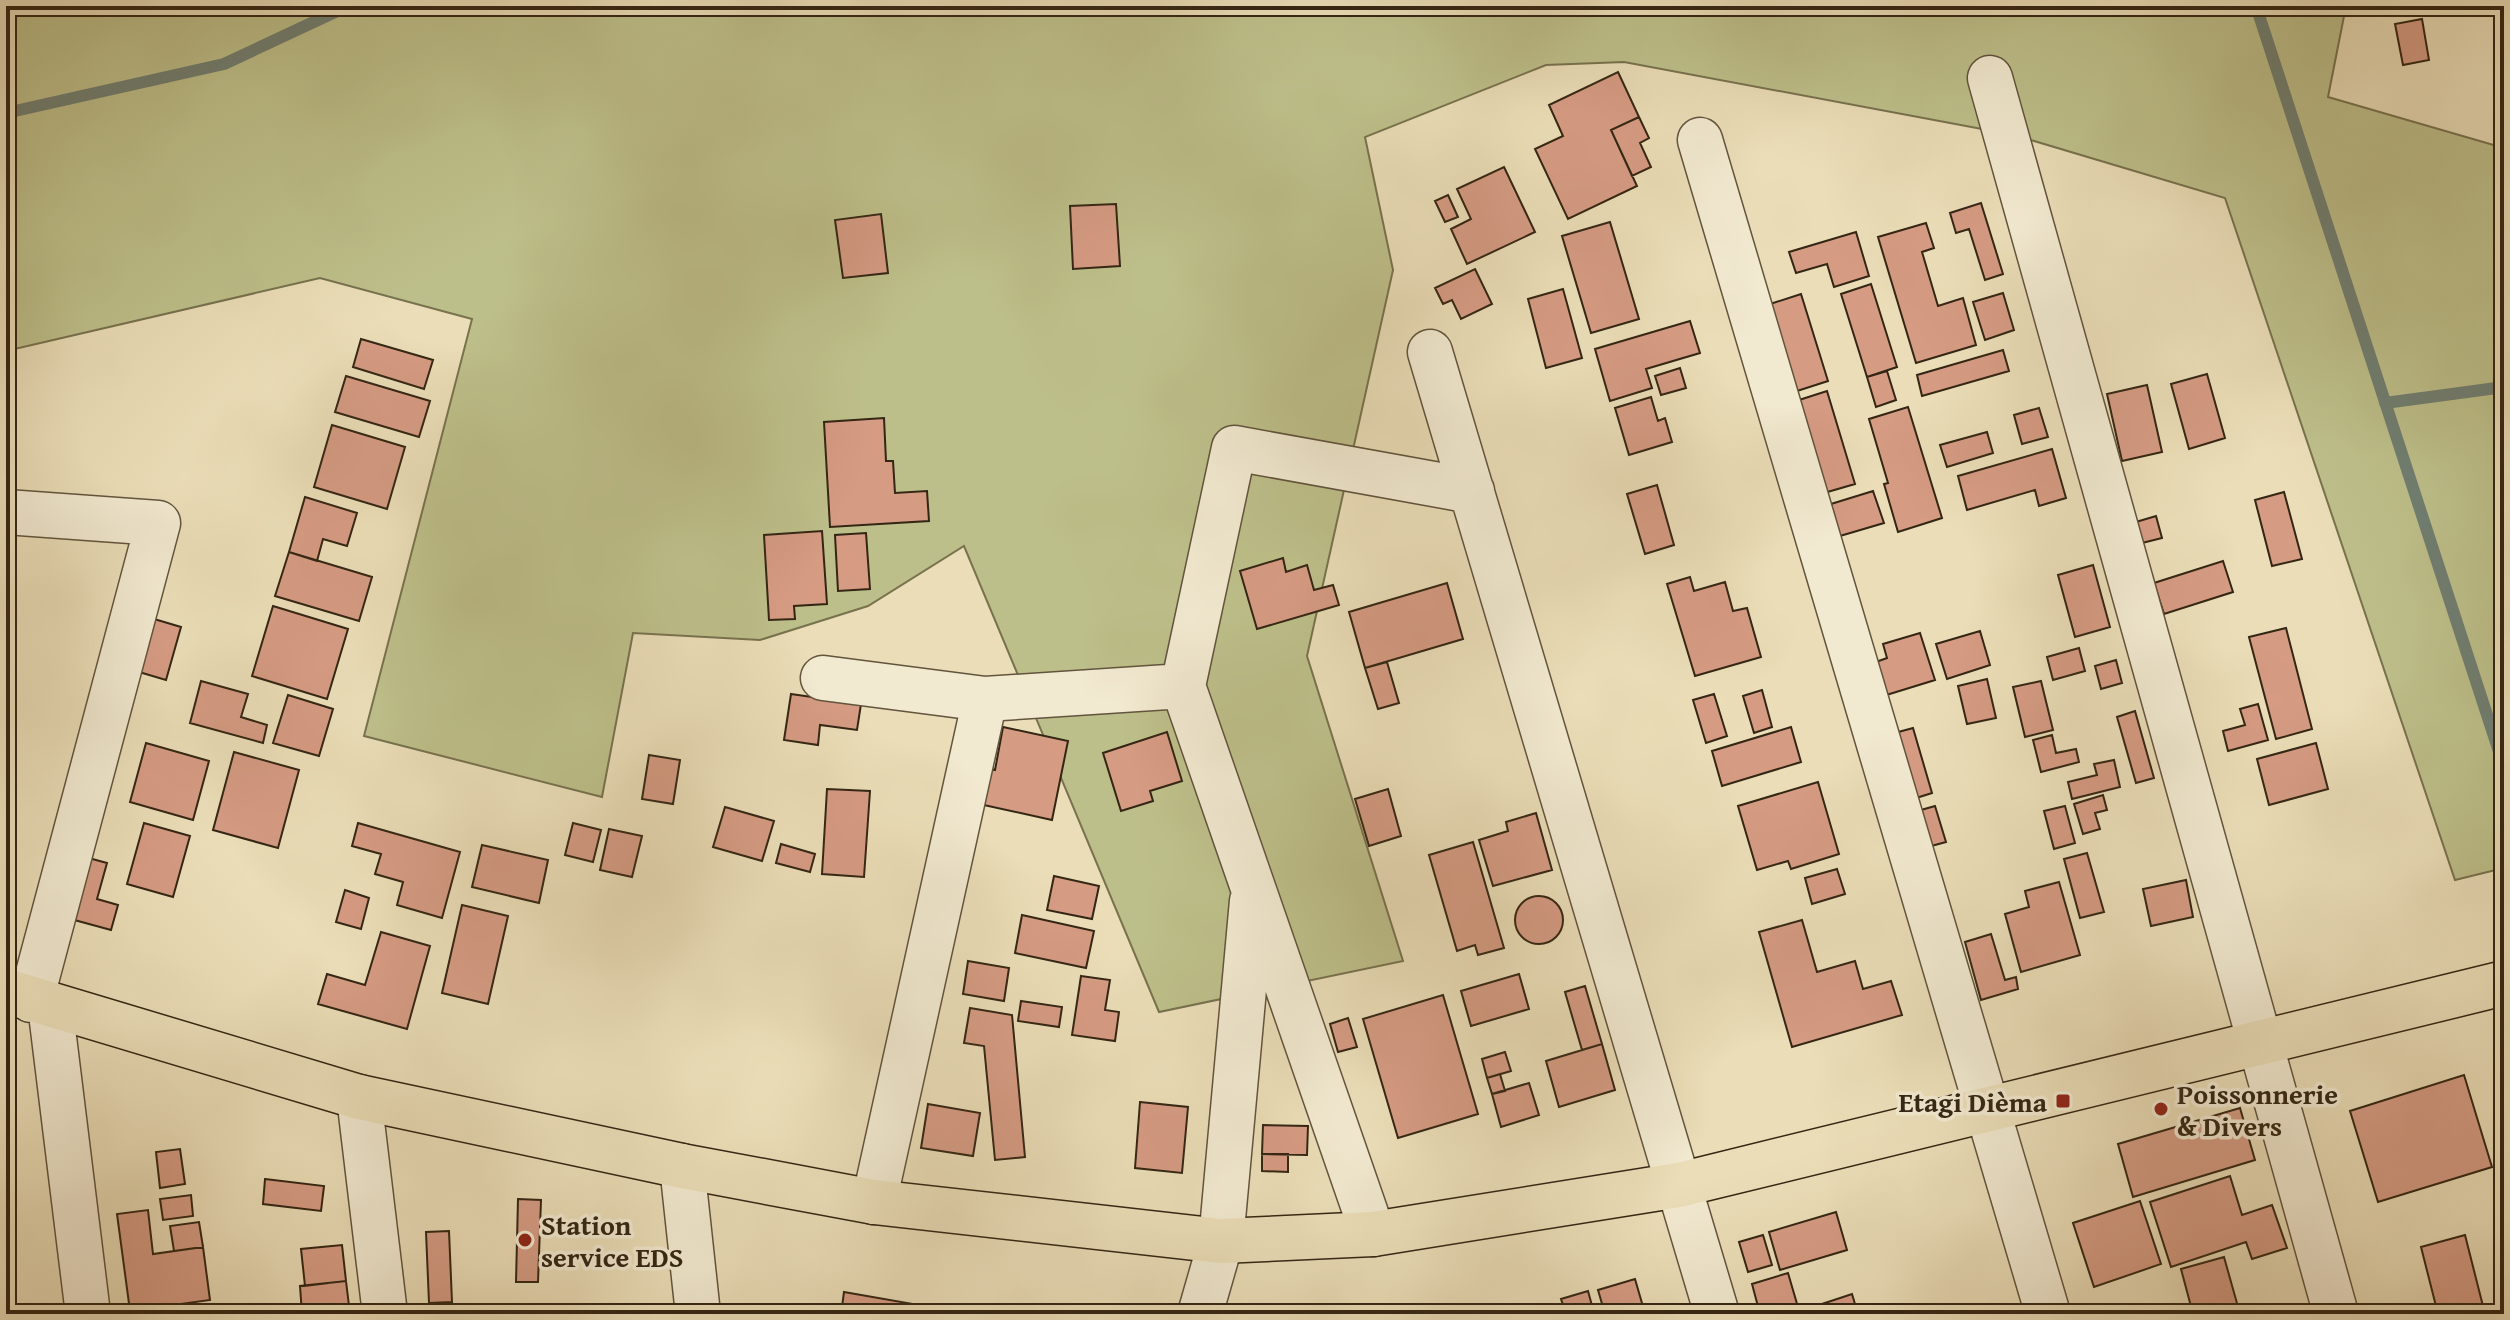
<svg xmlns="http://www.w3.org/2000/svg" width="2510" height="1320" font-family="'Gentium Book Plus',serif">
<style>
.green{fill:#bdbf8a;stroke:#78724f;stroke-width:2}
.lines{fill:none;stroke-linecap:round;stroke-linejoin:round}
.stream{stroke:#707f72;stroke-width:12}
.building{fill:#d59b83;stroke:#342614;stroke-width:2}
.minor-casing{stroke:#62543d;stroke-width:47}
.major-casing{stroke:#342614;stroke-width:47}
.minor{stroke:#f1e9d0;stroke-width:44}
.major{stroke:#eaddb7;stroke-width:44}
.poi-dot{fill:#8f2418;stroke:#f1e9d0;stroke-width:3}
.labels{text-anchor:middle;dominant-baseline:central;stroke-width:7;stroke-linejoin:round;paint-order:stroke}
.poi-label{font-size:28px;font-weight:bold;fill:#342614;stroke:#f1e9d0;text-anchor:start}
</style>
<rect width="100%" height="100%" fill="#eaddb7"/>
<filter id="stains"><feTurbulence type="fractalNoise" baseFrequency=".0025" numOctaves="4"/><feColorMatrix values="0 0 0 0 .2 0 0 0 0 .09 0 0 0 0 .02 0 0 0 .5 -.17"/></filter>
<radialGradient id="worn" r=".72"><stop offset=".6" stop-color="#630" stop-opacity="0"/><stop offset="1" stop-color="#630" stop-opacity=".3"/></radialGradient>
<!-- green -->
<path class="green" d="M 6,6 L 2346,6 L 2328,97 L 2504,148 L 2504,868 L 2455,880 L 2225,198 L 2014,135 L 1624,62 L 1546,65 L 1365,137 L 1393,270 L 1307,656 L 1403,961 L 1159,1012 L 964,546 L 868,606 L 760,640 L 633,633 L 602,797 L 364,736 L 472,319 L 320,278 L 6,351 Z"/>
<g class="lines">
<!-- stream -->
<path class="stream" d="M 2256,6 L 2504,767
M 6,113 L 224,64 L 348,6
M 2385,403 L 2504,387"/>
</g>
<!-- building -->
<path class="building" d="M 2422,19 L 2429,60 L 2403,65 L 2395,24 Z
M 1618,72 L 1639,117 L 1611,130 L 1637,186 L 1568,219 L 1535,149 L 1563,136 L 1549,105 Z
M 1639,117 L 1649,138 L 1640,143 L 1651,167 L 1632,176 L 1611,130 Z
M 1504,167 L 1535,232 L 1467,264 L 1451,229 L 1471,219 L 1457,189 Z
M 1448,195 L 1458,217 L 1445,222 L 1435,201 Z
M 1981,203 L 2003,274 L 1985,280 L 1969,229 L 1956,233 L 1950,213 Z
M 1116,204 L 1120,266 L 1073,269 L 1070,206 Z
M 881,214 L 888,273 L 843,278 L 835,220 Z
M 1610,222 L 1639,319 L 1591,333 L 1562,236 Z
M 1926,223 L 1934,248 L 1922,252 L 1938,306 L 1963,298 L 1976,345 L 1916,363 L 1878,237 Z
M 1856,232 L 1869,276 L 1834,287 L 1827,264 L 1796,273 L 1789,252 Z
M 1475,269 L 1492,304 L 1461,319 L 1452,300 L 1443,304 L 1435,288 Z
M 1871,284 L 1897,367 L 1867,377 L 1841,294 Z
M 1563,289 L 1582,358 L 1546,368 L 1528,299 Z
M 2003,293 L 2014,330 L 1985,340 L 1973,302 Z
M 1801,294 L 1828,381 L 1794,392 L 1767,305 Z
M 1690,321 L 1700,353 L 1646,369 L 1652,388 L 1610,401 L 1595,349 Z
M 361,339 L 433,360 L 424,389 L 353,367 Z
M 2003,350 L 2009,371 L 1922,396 L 1917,375 Z
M 1680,368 L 1686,388 L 1661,395 L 1655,376 Z
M 1887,371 L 1896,400 L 1876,407 L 1867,377 Z
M 2207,374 L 2225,438 L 2189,449 L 2171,384 Z
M 346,376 L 430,401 L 419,437 L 335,412 Z
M 2147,385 L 2162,452 L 2122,461 L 2107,394 Z
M 1827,391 L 1855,484 L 1824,493 L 1796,401 Z
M 1651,397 L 1658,421 L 1665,418 L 1672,442 L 1629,455 L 1615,408 Z
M 1908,407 L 1942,518 L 1898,532 L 1884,484 L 1888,483 L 1869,419 Z
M 2039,408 L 2048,437 L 2022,444 L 2014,415 Z
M 884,418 L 886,461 L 893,461 L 895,493 L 927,491 L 929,521 L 830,527 L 824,422 Z
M 332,425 L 405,447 L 387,509 L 314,487 Z
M 1987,432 L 1993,453 L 1947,467 L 1940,445 Z
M 2052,449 L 2066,498 L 2039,506 L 2035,490 L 1967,510 L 1958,476 Z
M 1657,485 L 1674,545 L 1645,554 L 1627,494 Z
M 1873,491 L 1884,523 L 1840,536 L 1831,504 Z
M 2284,492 L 2302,559 L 2272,566 L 2255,500 Z
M 305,497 L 357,513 L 347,546 L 323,539 L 317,561 L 289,552 Z
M 2156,516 L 2162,538 L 2142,543 L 2136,522 Z
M 822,531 L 827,604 L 794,606 L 795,619 L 769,620 L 764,535 Z
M 866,533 L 870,589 L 838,591 L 835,535 Z
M 289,552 L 372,577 L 359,621 L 275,596 Z
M 1283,558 L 1286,572 L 1307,565 L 1314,590 L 1333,585 L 1339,605 L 1257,629 L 1240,571 Z
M 2223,561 L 2233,592 L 2164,614 L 2154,583 Z
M 2093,565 L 2110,627 L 2075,637 L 2058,575 Z
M 1690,577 L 1694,591 L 1725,582 L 1733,611 L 1747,608 L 1761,657 L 1695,676 L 1667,584 Z
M 1447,583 L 1463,639 L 1365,668 L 1349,612 Z
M 273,606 L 348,629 L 327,699 L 252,676 Z
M 144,616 L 181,627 L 166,680 L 129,669 Z
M 2286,628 L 2312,729 L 2276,739 L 2249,637 Z
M 1980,631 L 1990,665 L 1947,679 L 1936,644 Z
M 1920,633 L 1935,680 L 1880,697 L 1870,664 L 1887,658 L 1883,644 Z
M 2079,648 L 2085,671 L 2053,680 L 2047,657 Z
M 2116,660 L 2122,683 L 2101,689 L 2095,666 Z
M 1387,662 L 1399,703 L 1378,709 L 1365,668 Z
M 1987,679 L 1996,718 L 1967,724 L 1958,686 Z
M 201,681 L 248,694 L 241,717 L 267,725 L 263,743 L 190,723 Z
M 2041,681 L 2053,730 L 2025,737 L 2013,687 Z
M 1762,690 L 1772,727 L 1754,733 L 1743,696 Z
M 791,694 L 861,704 L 857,730 L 820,725 L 818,745 L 784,740 Z
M 1714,694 L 1727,736 L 1706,743 L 1693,700 Z
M 288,695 L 333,709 L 319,756 L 273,743 Z
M 2258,704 L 2268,740 L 2228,751 L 2223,731 L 2245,725 L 2240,709 Z
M 2135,711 L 2154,778 L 2136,783 L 2117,717 Z
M 1003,727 L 1068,741 L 1052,820 L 970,802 L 977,766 L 995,770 Z
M 1791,727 L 1801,762 L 1722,786 L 1712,751 Z
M 1913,728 L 1932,793 L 1910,800 L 1891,734 Z
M 1167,732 L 1182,781 L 1150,791 L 1153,801 L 1121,811 L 1103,753 Z
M 2052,735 L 2056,753 L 2076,749 L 2079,762 L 2041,772 L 2033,740 Z
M 146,743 L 209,761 L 193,820 L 130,802 Z
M 2316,743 L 2328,789 L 2269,805 L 2257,759 Z
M 234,752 L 299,770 L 278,848 L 213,830 Z
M 649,755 L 680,760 L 673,804 L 642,799 Z
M 2114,760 L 2120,787 L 2072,799 L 2068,782 L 2097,775 L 2094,764 Z
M 1818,782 L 1839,854 L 1791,869 L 1788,861 L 1757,870 L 1738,806 Z
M 827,789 L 870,791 L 864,877 L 822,874 Z
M 1388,789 L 1401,836 L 1369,846 L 1355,799 Z
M 2103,795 L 2107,810 L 2095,813 L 2100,829 L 2083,834 L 2074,804 Z
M 1935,806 L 1946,842 L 1924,848 L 1914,812 Z
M 2065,806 L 2075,843 L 2054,849 L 2044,811 Z
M 725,807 L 774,821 L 762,861 L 713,847 Z
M 1536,813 L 1552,870 L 1493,886 L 1479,840 L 1508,831 L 1506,822 Z
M 144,823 L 190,836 L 173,897 L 127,884 Z
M 358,823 L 460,852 L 442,918 L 397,905 L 403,882 L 375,874 L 381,854 L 352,846 Z
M 573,823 L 601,830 L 593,862 L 565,855 Z
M 609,829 L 642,836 L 632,877 L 600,870 Z
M 1473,842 L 1504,948 L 1478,955 L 1475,945 L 1457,951 L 1429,855 Z
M 781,844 L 815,854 L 810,872 L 776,863 Z
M 482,845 L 548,860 L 539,903 L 472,887 Z
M 2087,853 L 2104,912 L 2080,918 L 2064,859 Z
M 85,857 L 107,863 L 97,899 L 118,905 L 111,930 L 67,918 Z
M 1837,869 L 1845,894 L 1812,904 L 1805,878 Z
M 1054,876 L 1099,886 L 1092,919 L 1047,910 Z
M 2186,880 L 2193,917 L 2151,926 L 2143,889 Z
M 2059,882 L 2080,955 L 2021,972 L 2005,914 L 2029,907 L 2025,891 Z
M 345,890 L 369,898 L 361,929 L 336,922 Z
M1515 920a24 24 0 1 1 48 0a24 24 0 1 1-48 0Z
M 462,905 L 508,916 L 488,1004 L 442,993 Z
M 1022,915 L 1094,931 L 1086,968 L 1015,953 Z
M 1802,920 L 1817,972 L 1855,961 L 1863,989 L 1891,981 L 1902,1015 L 1792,1047 L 1759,932 Z
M 381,932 L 430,946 L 407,1029 L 318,1004 L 327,974 L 365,985 Z
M 1991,934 L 2005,980 L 2016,977 L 2018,989 L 1981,1000 L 1965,942 Z
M 968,961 L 1009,968 L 1004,1001 L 963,994 Z
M 1519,974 L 1529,1009 L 1471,1026 L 1461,991 Z
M 1081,976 L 1110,980 L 1105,1010 L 1119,1012 L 1115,1041 L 1072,1035 Z
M 1585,986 L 1602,1044 L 1582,1050 L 1565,992 Z
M 1443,995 L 1478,1114 L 1398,1138 L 1363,1019 Z
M 1021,1001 L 1062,1007 L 1059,1027 L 1018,1021 Z
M 970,1008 L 1012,1015 L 1025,1157 L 995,1160 L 984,1046 L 964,1043 Z
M 1348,1018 L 1357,1047 L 1338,1052 L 1330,1024 Z
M 1602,1044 L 1615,1090 L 1559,1107 L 1546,1061 Z
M 1505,1052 L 1511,1071 L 1487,1078 L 1482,1059 Z
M 1500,1074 L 1505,1091 L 1492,1094 L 1487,1078 Z
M 2464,1075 L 2492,1167 L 2378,1202 L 2350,1111 Z
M 1529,1083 L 1539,1115 L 1501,1127 L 1492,1094 Z
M 1140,1102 L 1188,1107 L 1182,1173 L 1135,1168 Z
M 928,1104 L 980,1113 L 973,1156 L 921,1148 Z
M 2240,1108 L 2255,1160 L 2133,1197 L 2118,1144 Z
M 1263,1125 L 1308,1126 L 1307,1155 L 1262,1154 Z
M 180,1149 L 185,1184 L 160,1188 L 156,1152 Z
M 1262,1154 L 1288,1154 L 1288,1172 L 1262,1171 Z
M 2230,1176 L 2242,1215 L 2272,1205 L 2287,1248 L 2252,1259 L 2246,1242 L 2171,1267 L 2150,1202 Z
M 265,1179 L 324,1186 L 321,1211 L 263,1204 Z
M 191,1195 L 193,1216 L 163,1220 L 160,1199 Z
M 518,1199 L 541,1200 L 538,1282 L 516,1282 Z
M 2140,1201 L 2161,1264 L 2094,1287 L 2073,1223 Z
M 148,1210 L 153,1254 L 203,1247 L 210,1300 L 130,1311 L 117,1214 Z
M 1836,1212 L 1847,1250 L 1780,1270 L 1769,1232 Z
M 199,1222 L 203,1247 L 174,1251 L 170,1226 Z
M 449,1231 L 452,1302 L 429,1303 L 426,1232 Z
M 1763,1235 L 1772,1265 L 1748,1272 L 1739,1242 Z
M 2465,1235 L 2485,1314 L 2438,1314 L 2421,1247 Z
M 342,1245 L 346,1281 L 305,1286 L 301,1249 Z
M 2224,1257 L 2240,1314 L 2193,1314 L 2181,1269 Z
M 1788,1273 L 1800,1314 L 1760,1314 L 1752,1284 Z
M 1635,1279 L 1644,1310 L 1632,1314 L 1605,1314 L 1598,1290 Z
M 346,1281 L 350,1314 L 302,1314 L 300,1286 Z
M 1588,1291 L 1594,1313 L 1566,1314 L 1561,1299 Z
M 844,1292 L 913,1304 L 912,1314 L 841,1314 Z
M 1852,1294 L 1858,1314 L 1825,1314 L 1822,1304 Z"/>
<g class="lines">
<defs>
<path id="minor" d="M 1990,78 L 2336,1314
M 1700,140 L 2048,1314
M 1430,352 L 1717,1314
M 6,512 L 158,523 L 31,1000
M 823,678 L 985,699 L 1183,686
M 50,1005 L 88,1314
M 359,1097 L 385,1314
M 682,1166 L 698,1314
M 874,1202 L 985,699
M 1373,1234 L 1183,686 L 1234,448 L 1472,491
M 1200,1314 L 1221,1241 L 1252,901"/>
<path id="major" d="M 6,991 L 359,1097 L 682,1166 L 874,1202 L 1221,1241 L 1373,1234 L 1679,1185 L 2504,983"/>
</defs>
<!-- minor casing -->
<use href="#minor" class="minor-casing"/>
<!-- major casing -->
<use href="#major" class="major-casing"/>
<!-- minor -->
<use href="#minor" class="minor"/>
<!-- major -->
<use href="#major" class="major"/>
</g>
<!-- markers -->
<g class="poi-dot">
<rect x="2055" y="1093" width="16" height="16" rx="4"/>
<circle cx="2161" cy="1109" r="8"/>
<circle cx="525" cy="1240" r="8"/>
</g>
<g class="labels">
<!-- poi labels -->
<g class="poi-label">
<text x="2177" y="1093">Poissonnerie<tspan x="2177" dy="32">&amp; Divers</tspan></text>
<text x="2047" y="1101" text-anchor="end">Etagi Dièma</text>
<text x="541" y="1224">Station<tspan x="541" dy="32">service EDS</tspan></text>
</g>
</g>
<!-- margin -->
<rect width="2510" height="1320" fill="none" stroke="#eaddb7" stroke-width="32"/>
<rect x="8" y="8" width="2494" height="1304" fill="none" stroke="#342614" stroke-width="4"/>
<rect x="16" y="16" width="2478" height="1288" fill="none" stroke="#342614" stroke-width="2"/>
<rect width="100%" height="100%" filter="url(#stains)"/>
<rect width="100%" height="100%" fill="url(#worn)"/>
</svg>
